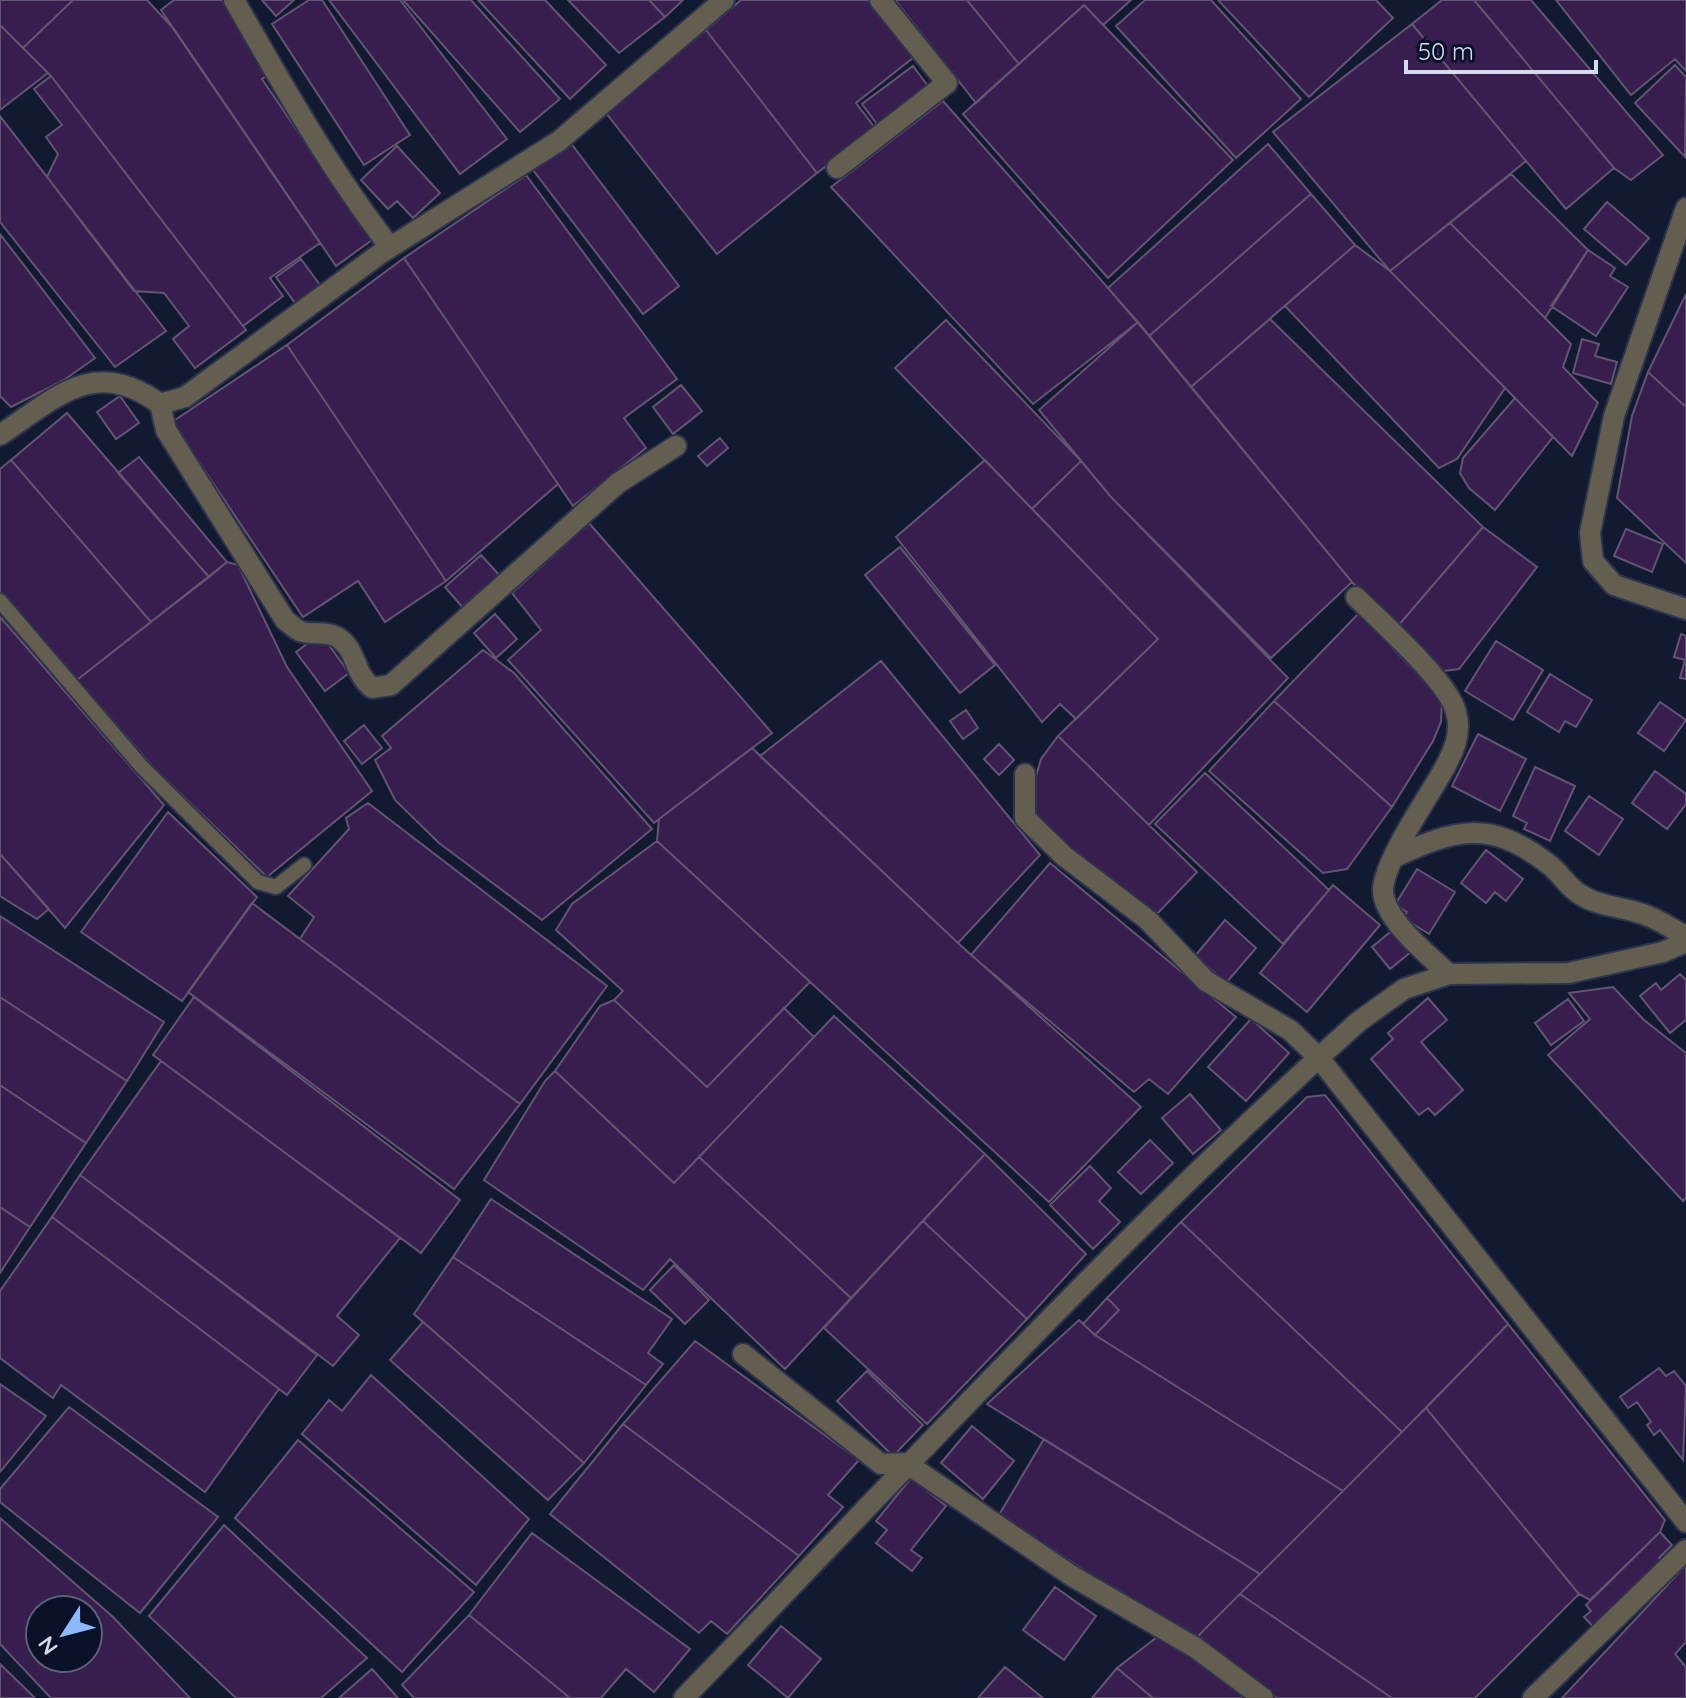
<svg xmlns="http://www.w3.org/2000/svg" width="1686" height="1698" font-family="Quicksand,sans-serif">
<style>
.building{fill:#381d4f;stroke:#635571;stroke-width:2;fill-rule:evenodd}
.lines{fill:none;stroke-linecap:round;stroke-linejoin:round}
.service-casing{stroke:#2d354c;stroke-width:18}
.minor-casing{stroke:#2d354c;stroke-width:24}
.service{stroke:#645e51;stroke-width:14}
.minor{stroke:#645e51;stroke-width:20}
</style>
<rect width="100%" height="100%" fill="#121a32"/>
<!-- building -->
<path class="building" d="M 0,0 L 73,0 L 23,48 L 0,25 Z
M 73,0 L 147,0 L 172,27 L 320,243 L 270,278 L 283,296 L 243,326 L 51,76 L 23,48 Z
M 174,0 L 225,0 L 271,73 L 262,79 L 372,240 L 336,266 L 161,10 Z
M 262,0 L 294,0 L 276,16 Z
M 309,0 L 322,0 L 410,135 L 364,165 L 272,24 Z
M 329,0 L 400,0 L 507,139 L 460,174 Z
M 403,0 L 471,0 L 560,99 L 520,132 Z
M 478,0 L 545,0 L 606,65 L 570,99 Z
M 568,0 L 649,0 L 665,17 L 619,53 Z
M 649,0 L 683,0 L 665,17 Z
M 741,0 L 868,0 L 914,57 L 856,103 L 875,128 L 817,173 L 706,30 Z
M 895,0 L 967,0 L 1019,64 L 976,103 Z
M 967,0 L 1131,0 L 1103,25 L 1084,5 L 1019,64 Z
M 1145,0 L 1211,0 L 1301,99 L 1236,158 L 1116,26 Z
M 1218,0 L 1376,0 L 1393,18 L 1309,97 Z
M 1442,0 L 1474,0 L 1614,168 L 1566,209 L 1412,24 Z
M 1474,0 L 1531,0 L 1663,155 L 1631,180 L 1614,168 Z
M 1556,0 L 1686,0 L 1686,71 L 1675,59 L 1631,95 Z
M 1084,5 L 1233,160 L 1108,278 L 963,114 Z
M 1412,24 L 1526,161 L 1390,271 L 1273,132 Z
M 0,25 L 48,73 L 0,110 Z
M 706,30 L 817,173 L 717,254 L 606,113 Z
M 1675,65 L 1686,77 L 1685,157 L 1635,103 Z
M 913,66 L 928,86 L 877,124 L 862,104 Z
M 51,76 L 246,330 L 195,368 L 173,339 L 189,326 L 164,293 L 134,291 L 47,177 L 58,154 L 46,137 L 62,125 L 34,89 Z
M 943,101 L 1138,322 L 1033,404 L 831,187 Z
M 0,116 L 166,331 L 115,367 L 0,222 Z
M 570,142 L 679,286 L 643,314 L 533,170 Z
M 1268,144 L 1311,194 L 1149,336 L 1108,288 Z
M 397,146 L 440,193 L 413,218 L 397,201 L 388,209 L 361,180 Z
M 1511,174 L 1588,250 L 1545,318 L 1450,223 Z
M 526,175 L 677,379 L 624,418 L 646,448 L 573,506 L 404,258 Z
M 1311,194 L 1355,245 L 1191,387 L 1149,336 Z
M 1607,202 L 1649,238 L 1626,265 L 1584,229 Z
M 1450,223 L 1571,344 L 1563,367 L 1598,403 L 1572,456 L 1390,271 Z
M 0,234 L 95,358 L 64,380 L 11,407 L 0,396 Z
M 1355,245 L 1390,271 L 1505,388 L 1457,459 L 1439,468 L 1285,306 Z
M 1588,250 L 1615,268 L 1610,276 L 1628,287 L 1596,336 L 1551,306 Z
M 404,258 L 558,484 L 446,581 L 287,345 Z
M 301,259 L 320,285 L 295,303 L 276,277 Z
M 1686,294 L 1686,407 L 1648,372 Z
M 1270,319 L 1483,527 L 1397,627 L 1352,582 L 1191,387 Z
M 946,320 L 1081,461 L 1032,509 L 895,368 Z
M 1138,322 L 1352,582 L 1271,658 L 1111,497 L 1039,410 Z
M 1582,339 L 1599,344 L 1595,356 L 1617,362 L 1611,384 L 1573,373 Z
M 287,345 L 446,581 L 385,622 L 358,581 L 303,617 L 172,422 Z
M 1648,372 L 1686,407 L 1686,563 L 1617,498 L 1632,416 Z
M 681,385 L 702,411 L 673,434 L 653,407 Z
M 120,396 L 139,423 L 116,439 L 97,412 Z
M 1515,398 L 1553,437 L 1495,510 L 1469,488 L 1460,473 L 1463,458 Z
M 67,413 L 209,577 L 151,622 L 11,460 Z
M 720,438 L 728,448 L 707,466 L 698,456 Z
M 139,457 L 227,562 L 209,577 L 118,473 Z
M 11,460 L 151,622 L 77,680 L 0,592 L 0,469 Z
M 985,460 L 1158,639 L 1076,719 L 1060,704 L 1042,722 L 896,537 Z
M 1081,461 L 1111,497 L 1288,678 L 1149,825 L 1058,736 L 1158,639 L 1032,509 Z
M 589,523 L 772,733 L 654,823 L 508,660 L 541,630 L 512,593 Z
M 1483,527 L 1537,567 L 1459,669 L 1437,672 L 1397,627 Z
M 1626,529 L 1663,544 L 1652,572 L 1614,556 Z
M 900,547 L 995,665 L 960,693 L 865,575 Z
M 481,555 L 501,577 L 464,609 L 445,587 Z
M 227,562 L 238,565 L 287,667 L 372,791 L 267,877 L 154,768 L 77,680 Z
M 1359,613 L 1442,699 L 1441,722 L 1433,741 L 1392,807 L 1274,701 Z
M 495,614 L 517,639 L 496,658 L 474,633 Z
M 0,617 L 164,805 L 65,928 L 0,854 Z
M 321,634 L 349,673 L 325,691 L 296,652 Z
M 1681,634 L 1686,636 L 1686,679 L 1680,678 L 1685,660 L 1674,657 Z
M 1496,641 L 1543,670 L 1513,720 L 1465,691 Z
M 483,650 L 514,673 L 652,829 L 542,920 L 439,843 L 395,800 L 375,760 L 391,748 L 382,736 Z
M 881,661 L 1040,855 L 958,943 L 760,756 Z
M 1550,674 L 1592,700 L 1576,727 L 1565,721 L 1559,732 L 1527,712 Z
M 1274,701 L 1392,807 L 1347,869 L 1323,873 L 1209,771 Z
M 1660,702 L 1686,720 L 1664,751 L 1638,733 Z
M 966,710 L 978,728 L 963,739 L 950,721 Z
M 364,725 L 382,748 L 362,764 L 344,741 Z
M 1478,734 L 1526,759 L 1500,811 L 1452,786 Z
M 1058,736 L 1197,872 L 1156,915 L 1107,882 L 1039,821 L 1033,805 L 1034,783 L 1041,759 Z
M 999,744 L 1014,760 L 999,775 L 984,759 Z
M 752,748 L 958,943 L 1141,1107 L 1049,1202 L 657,841 L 659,819 Z
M 1535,767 L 1575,786 L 1550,841 L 1524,829 L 1527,823 L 1513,816 Z
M 1655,771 L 1686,794 L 1686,804 L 1667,829 L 1632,803 Z
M 1205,773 L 1329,890 L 1283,944 L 1155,824 Z
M 1589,796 L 1623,819 L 1599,855 L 1565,831 Z
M 368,803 L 607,986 L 520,1104 L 300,939 L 314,917 L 288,896 L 349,829 L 346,818 Z
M 168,812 L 257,897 L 182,1001 L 81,932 Z
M 657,841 L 810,982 L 707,1087 L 614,1000 L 623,991 L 556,930 L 572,904 Z
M 1486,850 L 1523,879 L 1506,901 L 1495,892 L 1486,903 L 1461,883 Z
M 0,854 L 49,909 L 37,919 L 0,896 Z
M 1050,863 L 1236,1017 L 1168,1094 L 1149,1079 L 1134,1092 L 971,955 Z
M 1417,869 L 1455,892 L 1429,934 L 1403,918 L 1407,912 L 1395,905 Z
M 1333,885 L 1380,925 L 1307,1012 L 1260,973 Z
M 252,903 L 520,1104 L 454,1189 L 188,992 Z
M 0,916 L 164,1022 L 127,1081 L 0,997 Z
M 1225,920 L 1256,948 L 1226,983 L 1195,956 Z
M 1394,929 L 1412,951 L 1390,969 L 1372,947 Z
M 1680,974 L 1686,980 L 1686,1020 L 1670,1033 L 1640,996 L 1656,983 L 1661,990 Z
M 1613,987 L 1644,1020 L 1686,1053 L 1686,1198 L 1683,1201 L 1548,1055 L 1590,1019 L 1569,993 Z
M 0,997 L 127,1081 L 86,1143 L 0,1085 Z
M 194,997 L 460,1200 L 421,1253 L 153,1055 Z
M 1428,998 L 1447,1020 L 1421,1042 L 1463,1090 L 1435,1115 L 1428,1108 L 1419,1115 L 1371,1059 L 1393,1039 L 1388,1033 Z
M 1568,999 L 1584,1021 L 1551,1045 L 1535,1023 Z
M 614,1000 L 707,1087 L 784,1008 L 814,1037 L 674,1183 L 555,1071 L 600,1006 Z
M 834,1016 L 985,1154 L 851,1298 L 699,1157 Z
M 1251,1019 L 1289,1053 L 1246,1101 L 1208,1067 Z
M 161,1061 L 400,1238 L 337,1316 L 359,1335 L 333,1366 L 80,1175 Z
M 555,1071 L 674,1183 L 699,1157 L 851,1298 L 785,1369 L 670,1259 L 643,1290 L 484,1180 L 545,1081 Z
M 0,1085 L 86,1143 L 30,1227 L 0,1207 Z
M 1190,1094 L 1221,1130 L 1193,1154 L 1162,1118 Z
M 1325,1095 L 1508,1324 L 1402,1432 L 1181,1222 L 1307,1097 Z
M 1150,1140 L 1173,1163 L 1141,1194 L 1118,1172 Z
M 985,1154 L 1086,1254 L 1027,1319 L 923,1221 Z
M 1090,1166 L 1111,1188 L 1099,1201 L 1120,1222 L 1093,1249 L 1050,1205 Z
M 80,1175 L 317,1355 L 287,1395 L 52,1217 Z
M 491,1199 L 672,1319 L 648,1353 L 663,1364 L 646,1385 L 453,1257 Z
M 0,1207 L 30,1227 L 0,1273 Z
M 52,1217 L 279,1389 L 205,1492 L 61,1385 L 53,1398 L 0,1358 L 0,1291 Z
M 923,1221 L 1027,1319 L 927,1424 L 824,1328 Z
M 1181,1222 L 1402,1432 L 1343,1491 L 1095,1335 L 1119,1310 L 1107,1298 Z
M 453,1257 L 646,1385 L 584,1463 L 414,1314 Z
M 674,1265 L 709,1300 L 685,1324 L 650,1290 Z
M 1107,1298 L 1119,1310 L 1095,1335 L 1083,1324 Z
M 1079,1320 L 1095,1335 L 1343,1491 L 1260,1574 L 987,1404 Z
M 423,1322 L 584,1463 L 548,1500 L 390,1360 Z
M 1508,1324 L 1665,1520 L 1660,1532 L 1590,1600 L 1579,1594 L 1426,1408 Z
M 695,1341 L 859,1460 L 828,1495 L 843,1507 L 799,1556 L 623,1424 Z
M 1659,1368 L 1666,1376 L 1674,1371 L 1686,1386 L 1683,1460 L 1660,1430 L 1654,1435 L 1647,1425 L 1651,1422 L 1637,1402 L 1628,1408 L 1620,1397 Z
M 867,1371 L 923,1425 L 893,1456 L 837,1401 Z
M 371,1375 L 529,1519 L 476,1585 L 302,1434 L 329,1400 L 342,1411 Z
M 0,1384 L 46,1416 L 0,1472 Z
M 69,1407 L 218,1517 L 140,1613 L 0,1502 L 0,1489 Z
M 1426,1408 L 1579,1594 L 1475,1698 L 1392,1698 L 1240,1594 Z
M 623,1424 L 799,1556 L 727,1634 L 711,1621 L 699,1633 L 550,1514 Z
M 972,1426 L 1014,1461 L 983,1499 L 941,1463 Z
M 1044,1439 L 1260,1574 L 1193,1641 L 999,1515 Z
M 298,1440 L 474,1592 L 402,1672 L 235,1518 Z
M 911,1478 L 946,1506 L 911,1550 L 922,1558 L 912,1571 L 876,1543 L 887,1530 L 876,1521 Z
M 0,1518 L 113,1617 L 190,1698 L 51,1698 L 0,1644 ZM 40,1610 L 88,1610 L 88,1658 L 40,1658 Z
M 224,1525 L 367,1658 L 321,1698 L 236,1698 L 149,1616 Z
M 1660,1532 L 1672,1545 L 1659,1558 L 1665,1564 L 1597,1631 L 1584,1617 L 1591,1611 L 1586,1605 Z
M 532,1533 L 690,1649 L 654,1692 L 626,1669 L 601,1698 L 570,1698 L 469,1615 Z
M 1686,1565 L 1686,1642 L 1675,1654 L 1686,1667 L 1686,1698 L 1562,1698 Z
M 1055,1587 L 1096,1616 L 1064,1660 L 1023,1630 Z
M 1240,1594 L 1392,1698 L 1277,1698 L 1193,1641 Z
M 469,1615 L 570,1698 L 414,1698 L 402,1685 Z
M 781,1626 L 821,1659 L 788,1698 L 748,1665 Z
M 1161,1634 L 1254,1698 L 1153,1698 L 1117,1668 Z
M 0,1664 L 35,1698 L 0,1698 Z
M 1005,1667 L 1043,1698 L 978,1698 Z
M 1117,1668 L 1153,1698 L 1092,1698 Z
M 372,1669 L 398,1698 L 339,1698 Z"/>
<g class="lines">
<defs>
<path id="service" d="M 0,601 L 142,767 L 258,882 L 276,887 L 304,865"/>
<path id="minor" d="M 234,0 C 282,84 331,171 390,247
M 837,168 L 947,83 L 880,0
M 1686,208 L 1614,416 L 1590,533 L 1593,561 L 1614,585 L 1686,609
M 160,404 L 166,430 L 285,620 C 289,623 295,629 300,631 C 312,636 324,630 337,637 C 358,650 352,671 372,688 L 391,685 L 618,483 L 676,446
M 0,435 C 57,397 94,356 160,404 L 185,397 L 381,253 L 559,141 L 724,0
M 1356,597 C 1380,621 1449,682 1456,712 C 1462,733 1454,751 1444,769 C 1428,798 1385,859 1383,889 C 1382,918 1429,956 1449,974
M 1025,774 L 1025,818 L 1064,856 L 1148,920 L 1206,981 L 1290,1030 L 1319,1058 L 1686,1522
M 1393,858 C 1454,829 1490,819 1547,863 C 1559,871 1566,885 1578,893 C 1599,908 1625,906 1648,916 C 1661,921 1674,930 1686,936
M 743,1354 L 881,1464 L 906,1463 L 1072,1576 L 1196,1648 L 1263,1698
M 684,1698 C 905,1470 1121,1235 1358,1022 L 1404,989 L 1449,974 L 1569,973 L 1663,952 L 1686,942
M 1533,1698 L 1686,1550"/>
</defs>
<!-- service casing -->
<use href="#service" class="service-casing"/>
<!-- minor casing -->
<use href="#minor" class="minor-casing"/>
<!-- service -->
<use href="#service" class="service"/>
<!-- minor -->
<use href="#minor" class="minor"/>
</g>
<!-- north arrow -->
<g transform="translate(64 1634) rotate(234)"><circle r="38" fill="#0a1128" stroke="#5b6276" stroke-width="2"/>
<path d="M0-6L14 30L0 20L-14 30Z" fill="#8abafc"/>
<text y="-12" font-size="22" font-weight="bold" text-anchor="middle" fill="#d4dbec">N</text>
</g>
<!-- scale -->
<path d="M1406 60v12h190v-12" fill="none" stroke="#d4dbec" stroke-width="4"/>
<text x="1418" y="60" font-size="24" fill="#d4dbec" stroke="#0a1128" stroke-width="6" paint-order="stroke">50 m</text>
</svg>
